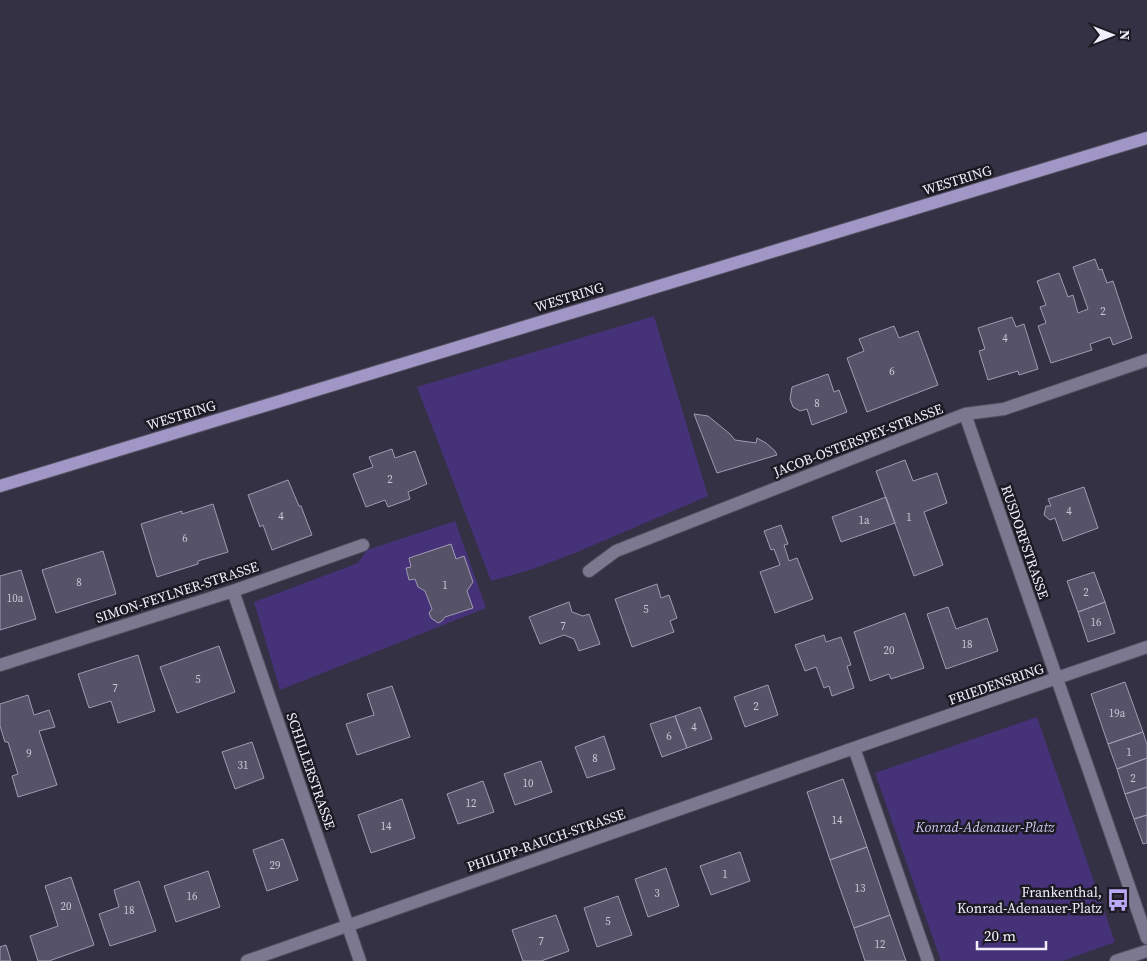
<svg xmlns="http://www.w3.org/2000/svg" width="1147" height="961" font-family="'Source Serif 4',serif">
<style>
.green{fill:#463278}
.building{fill:#565268;stroke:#9f9bb3}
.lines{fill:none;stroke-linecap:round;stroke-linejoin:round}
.minor-casing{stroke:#535060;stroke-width:14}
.major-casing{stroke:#535060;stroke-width:14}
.minor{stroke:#7c788f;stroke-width:12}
.major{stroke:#a197c7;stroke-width:12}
.labels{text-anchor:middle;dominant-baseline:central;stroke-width:5;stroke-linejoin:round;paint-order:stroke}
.number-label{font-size:11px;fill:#cac7d6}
.street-label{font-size:14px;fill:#f0eefb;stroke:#1c1a23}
.park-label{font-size:14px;font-style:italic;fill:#cdc5ef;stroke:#1c1a23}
.poi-label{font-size:14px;fill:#f0eefb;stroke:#1c1a23;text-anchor:end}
</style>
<rect width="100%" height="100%" fill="#343144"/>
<!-- green -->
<path class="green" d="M 654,316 L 708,496 L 575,553 L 533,569 L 491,581 L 417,387 Z
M 455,521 L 486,608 L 280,690 L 254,602 L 358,563 L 367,550 Z
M 1037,717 L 1115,942 L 1063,961 L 941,961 L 875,773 Z"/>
<!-- building -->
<path class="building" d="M 1095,259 L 1099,270 L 1102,269 L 1107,283 L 1113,281 L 1132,338 L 1113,345 L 1110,337 L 1090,344 L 1092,350 L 1051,363 L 1038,326 L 1046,323 L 1040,307 L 1046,305 L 1037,281 L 1059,273 L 1068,297 L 1073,295 L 1078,313 L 1088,309 L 1073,267 Z
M 1012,317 L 1016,327 L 1024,324 L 1038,369 L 1019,375 L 1018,371 L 988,380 L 979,351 L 985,349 L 978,328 Z
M 894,326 L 899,338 L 918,331 L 938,385 L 867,412 L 847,358 L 864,351 L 859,339 Z
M 828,374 L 834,392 L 839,390 L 847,412 L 812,425 L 807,409 L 800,411 L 793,407 L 790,399 L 792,387 Z
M 694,414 L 708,416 L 730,434 L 735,440 L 756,443 L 757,438 L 766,443 L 775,451 L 777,455 L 717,473 Z
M 392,449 L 395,458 L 415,451 L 427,484 L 408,492 L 410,499 L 388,507 L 385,500 L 366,507 L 353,474 L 373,467 L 369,457 Z
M 905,460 L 913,481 L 937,473 L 947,503 L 924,512 L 943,565 L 914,576 L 876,471 Z
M 288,480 L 299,506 L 301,506 L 312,535 L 272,550 L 263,525 L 260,527 L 248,495 Z
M 1084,487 L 1098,528 L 1063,541 L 1055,518 L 1050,520 L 1044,515 L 1046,506 L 1051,506 L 1048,499 Z
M 886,497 L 895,523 L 841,542 L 832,517 Z
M 213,504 L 228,552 L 198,561 L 198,564 L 157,577 L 141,524 L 182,511 L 182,514 Z
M 781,525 L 788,544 L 784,545 L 789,561 L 797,558 L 813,599 L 775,613 L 760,572 L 780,565 L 774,549 L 771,550 L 764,531 Z
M 451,544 L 456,559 L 464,556 L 473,582 L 467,591 L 473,608 L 445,617 L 442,621 L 438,623 L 431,618 L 429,613 L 432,609 L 425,591 L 418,587 L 415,579 L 409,580 L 406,568 L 411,567 L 409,558 Z
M 103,551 L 116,594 L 56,613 L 42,570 Z
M 21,570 L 36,619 L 0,630 L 0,576 Z
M 1094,572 L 1105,602 L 1078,612 L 1067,581 Z
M 657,584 L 661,598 L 669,595 L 677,618 L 670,621 L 674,632 L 632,647 L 615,599 Z
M 569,602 L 572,612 L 583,616 L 589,614 L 600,644 L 579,651 L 574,639 L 564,635 L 540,644 L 529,617 Z
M 1105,602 L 1115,633 L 1088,642 L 1078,612 Z
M 948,607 L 956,629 L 987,618 L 998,651 L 946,669 L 927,614 Z
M 905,613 L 924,668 L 891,679 L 889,674 L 870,681 L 854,632 Z
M 824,635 L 826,642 L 841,637 L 851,665 L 847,666 L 854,688 L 832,696 L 829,686 L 824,688 L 816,667 L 805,671 L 795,645 Z
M 219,646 L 235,692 L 177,713 L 160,667 Z
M 138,655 L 155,711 L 118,723 L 111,701 L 89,708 L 78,674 Z
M 1125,682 L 1143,732 L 1108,744 L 1091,694 Z
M 768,685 L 778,715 L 745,727 L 734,697 Z
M 392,686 L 410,737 L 357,755 L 346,724 L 374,715 L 367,694 Z
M 28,695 L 34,715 L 49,710 L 55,727 L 39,731 L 57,785 L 18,797 L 12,776 L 18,774 L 8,742 L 5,742 L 0,726 L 0,704 Z
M 700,707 L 712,739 L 687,748 L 675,716 Z
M 675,716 L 687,748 L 662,757 L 650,724 Z
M 1143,732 L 1147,745 L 1147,758 L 1117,769 L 1108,744 Z
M 604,736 L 615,769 L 587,778 L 575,747 Z
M 252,742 L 264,778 L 235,789 L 222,752 Z
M 1147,758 L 1147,787 L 1125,794 L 1117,769 Z
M 541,761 L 552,792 L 515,805 L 504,774 Z
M 843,779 L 867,847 L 830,860 L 807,792 Z
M 483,781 L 494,812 L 458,824 L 447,794 Z
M 1147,787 L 1147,815 L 1134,819 L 1125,794 Z
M 402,799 L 415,838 L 371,853 L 358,815 Z
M 1147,815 L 1147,843 L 1143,844 L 1134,819 Z
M 283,839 L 298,880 L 267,891 L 253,850 Z
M 867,847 L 890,915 L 854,928 L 830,860 Z
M 740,852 L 750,881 L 711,895 L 700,866 Z
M 666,868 L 679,906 L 648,917 L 635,879 Z
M 208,871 L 220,907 L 176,922 L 164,886 Z
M 71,877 L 94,945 L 49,961 L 38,961 L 30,936 L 58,926 L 45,886 Z
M 139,881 L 156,931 L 110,946 L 99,914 L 119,907 L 114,890 Z
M 618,896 L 632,935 L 597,947 L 584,908 Z
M 556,915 L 569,951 L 541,961 L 523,961 L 512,930 Z
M 890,915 L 906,961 L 865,961 L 854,928 Z
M 6,945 L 11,961 L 0,961 L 0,947 Z"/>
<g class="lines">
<defs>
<path id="minor" d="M 965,414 L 1147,938
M 589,571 L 616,551 L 965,414 L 1004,409 L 1147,360
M 233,591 L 360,961
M 0,665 L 233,591 L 363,545
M 854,748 L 928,961
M 247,961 L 854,748 L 1147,647
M 1116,961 L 1147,951"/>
<path id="major" d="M 0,486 L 1147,138"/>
</defs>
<!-- minor casing -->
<use href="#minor" class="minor-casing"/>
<!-- major casing -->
<use href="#major" class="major-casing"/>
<!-- minor -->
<use href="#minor" class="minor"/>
<!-- major -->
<use href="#major" class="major"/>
</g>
<!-- icons -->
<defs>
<symbol id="bus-bare" viewBox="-9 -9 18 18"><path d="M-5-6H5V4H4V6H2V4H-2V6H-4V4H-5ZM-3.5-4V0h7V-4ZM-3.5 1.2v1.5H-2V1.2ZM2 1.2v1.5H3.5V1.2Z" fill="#baaaf6" stroke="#1c1a23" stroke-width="2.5" paint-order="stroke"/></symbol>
</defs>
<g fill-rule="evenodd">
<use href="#bus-bare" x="1102" y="884" width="32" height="32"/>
</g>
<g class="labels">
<!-- number labels -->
<g class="number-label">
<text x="1103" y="311">2</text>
<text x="1005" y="338">4</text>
<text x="892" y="371">6</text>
<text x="817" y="403">8</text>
<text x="390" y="479">2</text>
<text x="1069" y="511">4</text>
<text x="281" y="516">4</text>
<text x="909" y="517">1</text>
<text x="864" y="520">1a</text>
<text x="185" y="538">6</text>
<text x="79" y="582">8</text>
<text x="445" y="585">1</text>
<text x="1086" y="592">2</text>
<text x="15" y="598">10a</text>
<text x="646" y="609">5</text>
<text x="1096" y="622">16</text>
<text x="563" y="626">7</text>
<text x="967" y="644">18</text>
<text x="889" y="650">20</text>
<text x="198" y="679">5</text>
<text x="115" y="688">7</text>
<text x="756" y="706">2</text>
<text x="1117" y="713">19a</text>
<text x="694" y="727">4</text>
<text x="669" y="736">6</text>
<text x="1129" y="752">1</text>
<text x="29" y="753">9</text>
<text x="595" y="758">8</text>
<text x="243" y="765">31</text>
<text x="1133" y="778">2</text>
<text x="528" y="783">10</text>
<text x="471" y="803">12</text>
<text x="837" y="820">14</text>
<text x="386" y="826">14</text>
<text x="275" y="865">29</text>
<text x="725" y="874">1</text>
<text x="860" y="888">13</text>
<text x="657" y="893">3</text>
<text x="192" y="896">16</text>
<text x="66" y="906">20</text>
<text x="129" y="910">18</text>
<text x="608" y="921">5</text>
<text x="541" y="941">7</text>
<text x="880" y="944">12</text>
</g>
<!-- street labels -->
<g class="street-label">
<text transform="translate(957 180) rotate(-17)">WESTRING</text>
<text transform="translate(569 297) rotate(-17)">WESTRING</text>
<text transform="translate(181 415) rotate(-17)">WESTRING</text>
<text transform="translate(858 440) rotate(-21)">JACOB-OSTERSPEY-STRASSE</text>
<text transform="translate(1025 542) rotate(71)">RUSDORFSTRASSE</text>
<text transform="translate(177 592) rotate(-18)">SIMON-FEYLNER-STRASSE</text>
<text transform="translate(996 684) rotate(-19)">FRIEDENSRING</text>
<text transform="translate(311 771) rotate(71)">SCHILLERSTRASSE</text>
<text transform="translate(546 840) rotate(-19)">PHILIPP-RAUCH-STRASSE</text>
</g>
<!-- park labels -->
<g class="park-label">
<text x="985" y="827">Konrad-Adenauer-Platz</text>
</g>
<!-- poi labels -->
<g class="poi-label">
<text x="1102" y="892">Frankenthal,<tspan x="1102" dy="16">Konrad-Adenauer-Platz</tspan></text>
</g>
</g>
<!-- north arrow -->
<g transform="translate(1112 35) rotate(90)" stroke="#1c1a23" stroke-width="4" paint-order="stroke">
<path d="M0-4L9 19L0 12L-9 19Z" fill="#f0eefb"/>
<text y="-8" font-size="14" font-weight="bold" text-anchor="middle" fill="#f0eefb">N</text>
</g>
<!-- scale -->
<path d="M977 941v8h69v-8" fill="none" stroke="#f0eefb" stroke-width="2.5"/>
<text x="984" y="941" font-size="15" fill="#f0eefb" stroke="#1c1a23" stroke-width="4" paint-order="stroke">20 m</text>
</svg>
